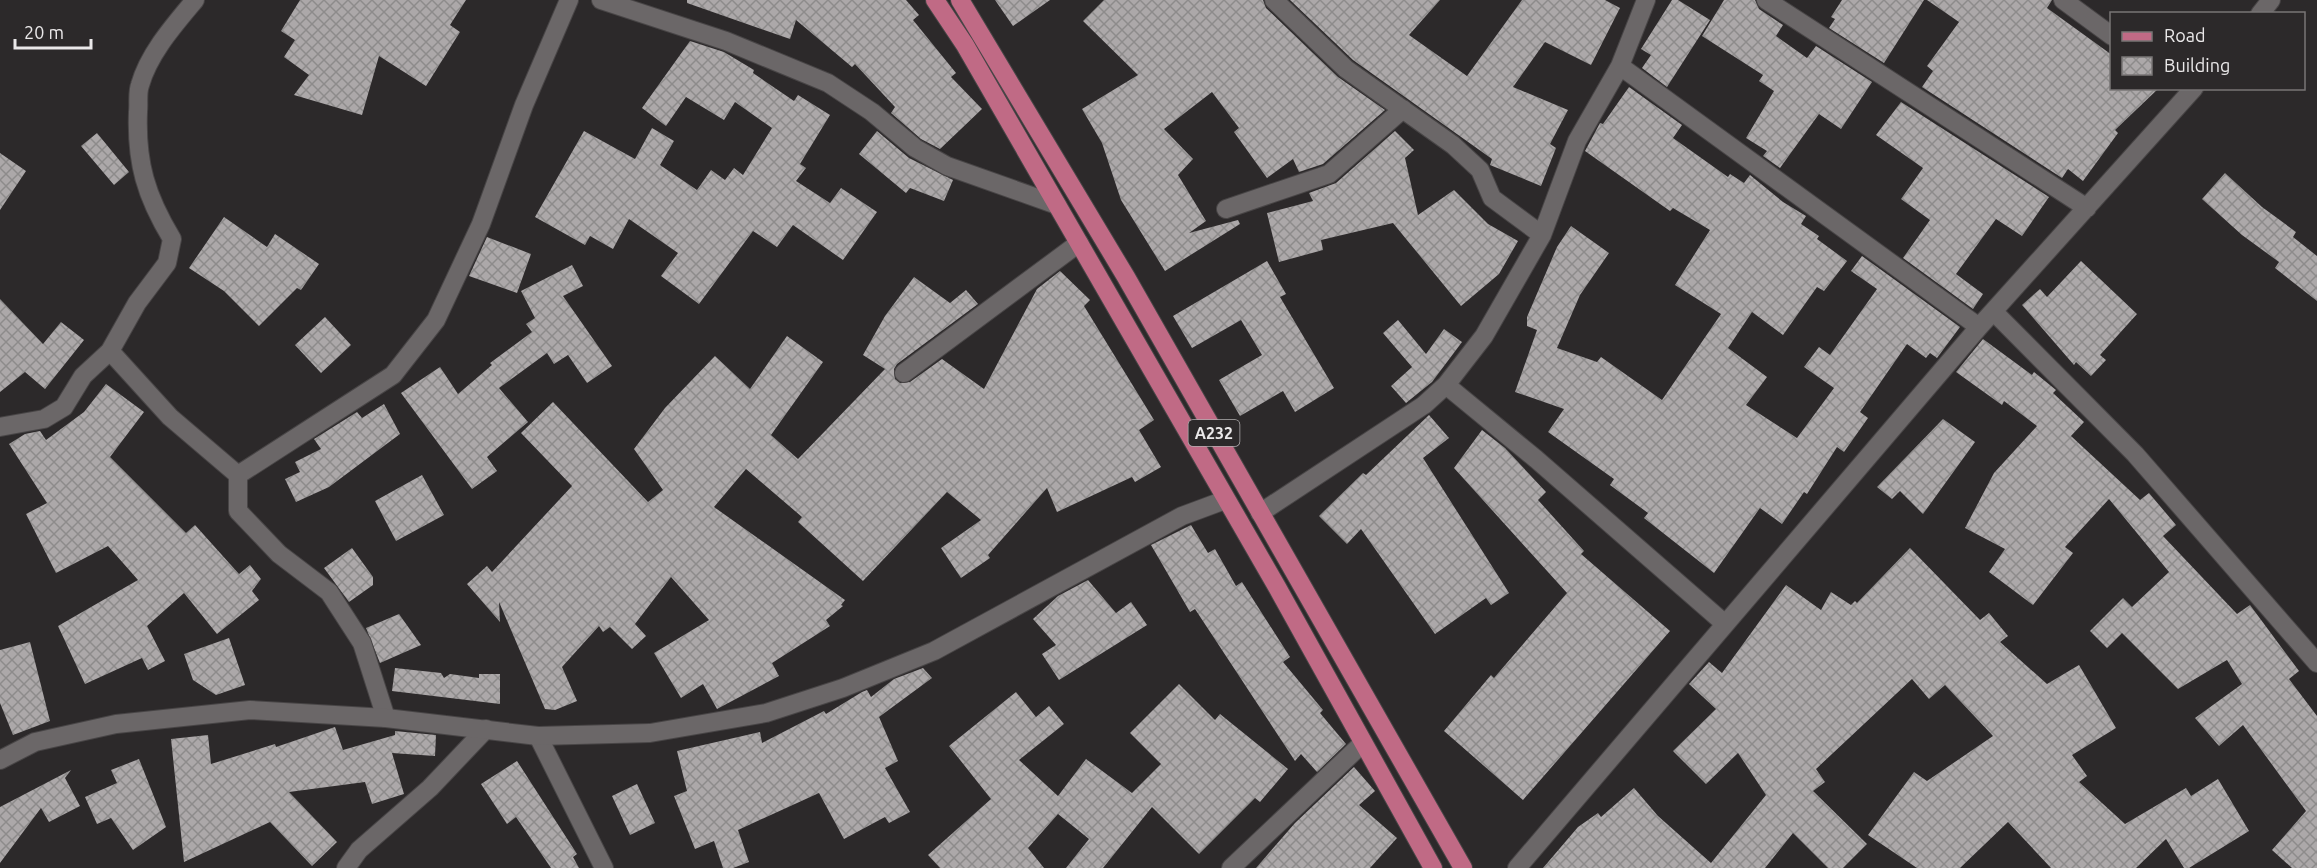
<svg xmlns="http://www.w3.org/2000/svg" width="2317" height="868" font-family="Ubuntu,sans-serif">
<style>
.building{fill:url(#building-cross-hatch)}
.lines{fill:none;stroke-linecap:round;stroke-linejoin:round}
.minor-casing{stroke:#484546;stroke-width:20}
.tertiary-casing{stroke:#484546;stroke-width:20}
.primary-casing{stroke:#484546;stroke-width:20}
.minor{stroke:#6b6768;stroke-width:18}
.tertiary{stroke:#6b6768;stroke-width:18}
.primary{stroke:#c06a85;stroke-width:18}
.labels{text-anchor:middle;dominant-baseline:central;stroke-width:6;stroke-linejoin:round;paint-order:stroke}
.shield{fill:#2c292a;stroke:#b1afb0;stroke-width:1.5}
.shield-label{font-size:16px;font-weight:bold;fill:#eae8e9}
</style>
<defs>
<pattern id="building-cross-hatch" width="8" height="8" patternUnits="userSpaceOnUse" patternTransform="scale(1.5)"><rect width="8" height="8" fill="#aca8a9"/><path d="M0 0l8 8M0 8l8-8" fill="none" stroke="#8d8b8b"/></pattern>
</defs>
<rect width="100%" height="100%" fill="#2c292a"/>
<!-- building -->
<path class="building" d="M 300,0 L 466,0 L 450,25 L 460,32 L 426,86 L 379,56 L 362,115 L 294,95 L 309,75 L 284,57 L 295,40 L 281,31 Z
M 687,0 L 906,0 L 919,15 L 913,20 L 956,73 L 951,77 L 982,109 L 940,149 L 921,139 L 891,113 L 895,107 L 855,64 L 852,67 L 796,20 L 790,39 L 687,3 Z
M 995,0 L 1050,0 L 1013,26 Z
M 1104,0 L 1263,0 L 1266,8 L 1338,77 L 1385,110 L 1323,164 L 1299,172 L 1293,159 L 1267,178 L 1234,132 L 1239,128 L 1212,92 L 1164,129 L 1193,159 L 1178,175 L 1206,221 L 1189,233 L 1238,220 L 1240,224 L 1165,271 L 1121,200 L 1102,143 L 1082,109 L 1138,75 L 1083,21 Z
M 1290,0 L 1440,0 L 1409,35 L 1467,76 L 1522,0 L 1605,0 L 1620,8 L 1591,65 L 1545,42 L 1513,87 L 1568,110 L 1550,144 L 1556,148 L 1541,186 L 1490,165 L 1492,159 L 1353,60 Z
M 1672,0 L 1678,0 L 1710,20 L 1667,87 L 1642,68 L 1651,55 L 1641,49 Z
M 1724,0 L 1755,0 L 1759,9 L 1783,25 L 1776,36 L 1807,58 L 1816,46 L 1872,82 L 1841,129 L 1819,114 L 1780,168 L 1763,156 L 1767,151 L 1746,138 L 1774,91 L 1759,81 L 1763,75 L 1702,36 Z
M 1842,0 L 1924,0 L 1884,63 L 1829,28 L 1835,19 L 1831,17 Z
M 1927,0 L 2052,0 L 2047,8 L 2112,55 L 2112,88 L 2159,88 L 2115,130 L 2118,133 L 2083,181 L 2068,169 L 2062,178 L 1922,87 L 1933,71 L 1927,66 L 1959,22 Z
M 690,41 L 724,52 L 754,70 L 753,73 L 794,101 L 798,95 L 830,115 L 800,164 L 806,168 L 796,181 L 830,203 L 841,188 L 877,212 L 843,260 L 793,225 L 777,247 L 753,231 L 699,304 L 661,276 L 678,253 L 629,219 L 613,249 L 590,236 L 585,245 L 535,217 L 584,131 L 635,159 L 652,128 L 674,141 L 660,165 L 697,190 L 711,170 L 725,180 L 734,168 L 743,175 L 772,128 L 735,102 L 724,120 L 686,97 L 666,126 L 642,108 Z
M 1629,87 L 1682,125 L 1673,138 L 1728,177 L 1730,174 L 1744,183 L 1750,175 L 1783,202 L 1806,216 L 1801,224 L 1819,236 L 1817,239 L 1847,261 L 1824,291 L 1817,287 L 1783,335 L 1752,312 L 1728,348 L 1767,377 L 1746,405 L 1797,438 L 1834,388 L 1804,367 L 1819,347 L 1830,355 L 1877,289 L 1851,271 L 1862,256 L 1960,327 L 1937,358 L 1930,353 L 1926,358 L 1907,344 L 1860,412 L 1868,418 L 1844,452 L 1837,447 L 1807,494 L 1804,492 L 1782,524 L 1760,508 L 1714,573 L 1644,518 L 1648,513 L 1610,485 L 1614,479 L 1548,432 L 1564,409 L 1515,392 L 1537,330 L 1527,326 L 1527,317 L 1557,247 L 1571,226 L 1609,253 L 1580,295 L 1557,348 L 1597,362 L 1601,357 L 1662,400 L 1721,314 L 1675,285 L 1710,230 L 1673,208 L 1670,211 L 1585,151 L 1600,123 L 1603,124 Z
M 1901,102 L 2049,197 L 2022,236 L 1996,219 L 1956,274 L 1983,294 L 1973,309 L 1903,258 L 1930,220 L 1901,199 L 1923,168 L 1876,135 Z
M 877,131 L 909,158 L 953,180 L 944,201 L 910,188 L 906,193 L 859,154 Z
M 1395,131 L 1414,150 L 1405,158 L 1418,215 L 1454,190 L 1488,224 L 1518,241 L 1499,274 L 1461,306 L 1393,223 L 1321,240 L 1323,250 L 1279,262 L 1267,213 L 1313,201 L 1309,193 L 1336,183 Z
M 97,133 L 129,172 L 114,185 L 81,146 Z
M 0,153 L 26,171 L 0,210 Z
M 2225,173 L 2262,207 L 2296,232 L 2293,237 L 2317,256 L 2317,301 L 2275,268 L 2279,262 L 2242,235 L 2202,199 Z
M 224,217 L 267,247 L 275,234 L 319,264 L 301,290 L 297,288 L 259,326 L 224,291 L 189,268 Z
M 487,237 L 531,254 L 517,293 L 469,276 Z
M 1267,261 L 1286,294 L 1280,297 L 1334,388 L 1295,412 L 1283,391 L 1240,416 L 1219,380 L 1262,355 L 1241,320 L 1192,348 L 1173,316 Z
M 2081,261 L 2137,314 L 2100,355 L 2106,360 L 2091,376 L 2076,362 L 2074,365 L 2022,305 L 2040,289 L 2047,297 Z
M 572,265 L 583,286 L 563,296 L 612,366 L 587,383 L 568,355 L 554,364 L 547,353 L 499,388 L 528,422 L 487,457 L 497,471 L 472,489 L 401,393 L 440,367 L 458,394 L 492,365 L 490,363 L 532,332 L 526,324 L 535,318 L 521,291 Z
M 1060,271 L 1090,300 L 1084,306 L 1154,420 L 1139,430 L 1161,467 L 1135,482 L 1132,477 L 1057,512 L 1047,488 L 988,555 L 990,558 L 961,578 L 941,548 L 981,520 L 947,492 L 863,581 L 798,522 L 802,517 L 746,469 L 714,507 L 845,600 L 841,605 L 843,606 L 826,620 L 830,626 L 772,663 L 779,676 L 717,709 L 703,684 L 681,698 L 654,653 L 709,620 L 671,577 L 635,624 L 646,636 L 632,649 L 610,627 L 603,632 L 599,626 L 562,667 L 577,701 L 555,710 L 545,709 L 499,602 L 500,622 L 467,584 L 487,566 L 492,572 L 572,486 L 521,433 L 553,402 L 648,502 L 663,490 L 634,449 L 665,408 L 715,356 L 750,389 L 787,336 L 823,362 L 771,435 L 798,459 L 885,369 L 863,355 L 885,316 L 914,277 L 950,303 L 966,290 L 978,304 L 897,364 L 894,369 L 895,379 L 900,383 L 910,382 L 942,359 L 984,389 L 1037,289 Z
M 0,299 L 43,344 L 61,322 L 84,340 L 45,389 L 25,372 L 0,392 Z
M 325,317 L 351,345 L 321,373 L 295,345 Z
M 1398,320 L 1426,354 L 1444,329 L 1462,342 L 1432,382 L 1406,403 L 1391,386 L 1412,367 L 1383,333 Z
M 1983,339 L 2032,375 L 2034,372 L 2056,390 L 2053,393 L 2084,422 L 2071,436 L 2140,500 L 2149,493 L 2176,525 L 2163,536 L 2237,614 L 2250,605 L 2299,671 L 2289,679 L 2317,716 L 2317,868 L 2292,868 L 2272,850 L 2306,811 L 2243,725 L 2219,746 L 2195,718 L 2242,684 L 2227,660 L 2178,689 L 2122,633 L 2107,648 L 2090,631 L 2123,598 L 2132,607 L 2169,572 L 2109,499 L 2065,547 L 2073,553 L 2033,605 L 1989,572 L 2005,549 L 1965,528 L 1994,473 L 2037,426 L 2004,401 L 2002,405 L 1956,372 Z
M 106,384 L 144,412 L 110,457 L 186,533 L 195,525 L 239,574 L 250,565 L 261,579 L 252,591 L 259,600 L 217,634 L 184,593 L 147,626 L 165,661 L 148,670 L 142,658 L 85,684 L 58,626 L 138,580 L 108,546 L 56,573 L 26,514 L 47,503 L 9,444 L 25,434 L 40,431 L 46,440 L 84,412 Z
M 384,404 L 400,434 L 329,487 L 296,502 L 285,479 L 300,472 L 295,462 L 321,449 L 314,439 L 357,412 L 362,418 Z
M 1429,415 L 1449,438 L 1423,458 L 1509,593 L 1491,605 L 1486,598 L 1435,634 L 1361,529 L 1347,544 L 1319,516 L 1363,473 L 1366,475 Z
M 1943,419 L 1975,442 L 1923,514 L 1900,491 L 1892,499 L 1877,487 Z
M 1482,430 L 1505,448 L 1546,492 L 1538,500 L 1584,551 L 1581,554 L 1670,631 L 1523,800 L 1444,731 L 1491,675 L 1494,678 L 1567,593 L 1454,468 Z
M 422,475 L 444,515 L 396,541 L 375,501 Z
M 1191,525 L 1208,553 L 1215,549 L 1236,586 L 1242,582 L 1290,657 L 1283,662 L 1323,710 L 1320,713 L 1346,744 L 1317,772 L 1301,754 L 1295,761 L 1195,609 L 1190,612 L 1151,545 Z
M 352,548 L 373,577 L 373,585 L 349,602 L 324,568 Z
M 1910,548 L 1980,620 L 1989,613 L 2008,636 L 2000,642 L 2047,684 L 2079,665 L 2116,728 L 2072,755 L 2087,776 L 2079,782 L 2125,824 L 2186,788 L 2191,796 L 2218,779 L 2249,831 L 2189,868 L 2184,868 L 2166,839 L 2136,868 L 2051,868 L 2008,822 L 1960,868 L 1917,868 L 1868,835 L 1914,772 L 1927,781 L 1993,736 L 1945,685 L 1929,699 L 1912,679 L 1816,769 L 1825,782 L 1813,791 L 1867,844 L 1843,868 L 1828,868 L 1793,833 L 1765,868 L 1543,868 L 1578,827 L 1598,813 L 1601,817 L 1634,788 L 1658,816 L 1711,863 L 1766,795 L 1738,753 L 1706,784 L 1673,751 L 1716,709 L 1689,684 L 1709,662 L 1722,673 L 1786,585 L 1821,610 L 1831,592 L 1851,605 L 1855,601 L 1857,603 Z
M 1088,580 L 1116,613 L 1131,602 L 1147,625 L 1059,680 L 1042,654 L 1056,645 L 1033,619 L 1058,596 Z
M 399,614 L 421,645 L 380,663 L 366,628 Z
M 229,638 L 245,685 L 216,695 L 193,680 L 184,654 Z
M 30,642 L 50,721 L 13,735 L 0,703 L 0,650 Z
M 395,668 L 441,673 L 444,678 L 450,674 L 479,678 L 479,674 L 500,674 L 500,704 L 392,691 Z
M 923,668 L 932,678 L 879,717 L 898,761 L 885,768 L 910,812 L 889,823 L 885,817 L 844,839 L 819,793 L 738,830 L 749,862 L 733,868 L 723,868 L 714,841 L 695,849 L 674,796 L 687,791 L 677,751 L 760,732 L 762,743 L 824,711 L 826,714 L 862,692 L 867,690 L 871,697 L 894,679 Z
M 1179,684 L 1215,720 L 1220,714 L 1288,769 L 1260,802 L 1255,798 L 1199,854 L 1152,807 L 1103,868 L 1066,868 L 1089,839 L 1058,814 L 1028,848 L 1044,868 L 940,868 L 928,855 L 991,799 L 949,746 L 1016,692 L 1036,717 L 1049,706 L 1064,724 L 1019,760 L 1058,796 L 1086,759 L 1132,793 L 1161,764 L 1130,733 Z
M 335,727 L 343,750 L 395,735 L 395,731 L 436,735 L 435,756 L 392,753 L 404,794 L 372,804 L 365,782 L 289,792 L 337,842 L 312,866 L 270,822 L 184,862 L 171,739 L 208,735 L 211,764 L 275,744 L 276,747 Z
M 139,759 L 166,827 L 133,850 L 111,818 L 97,824 L 85,797 L 117,783 L 111,770 Z
M 517,761 L 577,854 L 573,857 L 579,868 L 551,868 L 516,817 L 507,824 L 481,784 Z
M 1354,767 L 1375,791 L 1359,805 L 1397,838 L 1370,868 L 1256,868 L 1295,823 Z
M 71,770 L 65,778 L 80,806 L 49,822 L 41,808 L 0,863 L 0,807 Z
M 637,784 L 655,823 L 630,835 L 612,796 Z"/>
<g class="lines">
<defs>
<path id="minor" d="M 601,0 L 726,41 L 828,83 L 872,112 L 915,148 L 947,166 L 1057,205
M 1274,0 L 1346,69 L 1453,145 L 1480,170 L 1492,198 L 1542,235
M 1766,0 L 2087,208
M 2063,0 L 2112,36
M 2260,14 L 2271,0
M 1620,66 L 1979,327
M 1226,209 L 1329,174 L 1403,109
M 1994,312 L 2135,454 L 2317,663
M 110,351 L 170,417 L 238,475 L 238,511 L 279,554 L 329,592 L 362,643 L 386,718
M 904,373 L 1079,243
M 1446,385 L 1536,459 L 1724,623
M 0,427 L 44,419 L 64,407 L 83,376 L 110,351 L 137,303 L 167,263 L 172,239 C 146,196 136,163 138,112 C 139,104 137,93 140,85 C 149,53 175,24 195,0
M 238,475 L 393,375 L 436,320 L 481,224 L 524,105 L 569,0
M 1260,513 L 1424,405 L 1446,385 L 1484,336 L 1542,235 L 1577,141 L 1620,66 L 1646,0
M 538,736 L 604,868
M 346,868 L 359,850 L 430,788 L 486,729
M 1231,868 L 1363,743
M 1517,868 L 1979,327 L 2194,88"/>
<path id="tertiary" d="M 0,760 L 35,742 L 116,724 L 250,710 L 386,718 L 538,736 L 650,733 L 766,713 L 843,688 L 934,651 L 1182,516 L 1225,500"/>
<path id="primary" d="M 935,0 L 965,45 L 1277,587 L 1433,868
M 960,0 L 1126,277 L 1463,868"/>
</defs>
<!-- minor casing -->
<use href="#minor" class="minor-casing"/>
<!-- tertiary casing -->
<use href="#tertiary" class="tertiary-casing"/>
<!-- primary casing -->
<use href="#primary" class="primary-casing"/>
<!-- minor -->
<use href="#minor" class="minor"/>
<!-- tertiary -->
<use href="#tertiary" class="tertiary"/>
<!-- primary -->
<use href="#primary" class="primary"/>
</g>
<g class="labels">
<!-- shield labels -->
<rect class="shield" x="1188.5" y="420" width="51" height="26" rx="4.5"/>
<g class="shield-label">
<text x="1214" y="433">A232</text>
</g>
</g>
<!-- legend -->
<rect x="2110" y="12" width="195" height="78" fill="#2c292a" stroke="#787576" stroke-width="1.5"/>
<rect x="2122" y="32" width="30" height="9" fill="#c06a85" stroke="#787576" stroke-width="1.5"/>
<text x="2164" y="42" font-size="18" fill="#eae8e9">Road</text>
<rect x="2122" y="57" width="30" height="18" fill="url(#building-cross-hatch)" stroke="#787576" stroke-width="1.5"/>
<text x="2164" y="72" font-size="18" fill="#eae8e9">Building</text>
<!-- scale -->
<path d="M15 39v9h76v-9" fill="none" stroke="#eae8e9" stroke-width="3"/>
<text x="24" y="39" font-size="18" fill="#eae8e9" stroke="#2c292a" stroke-width="4.5" paint-order="stroke">20 m</text>
</svg>
